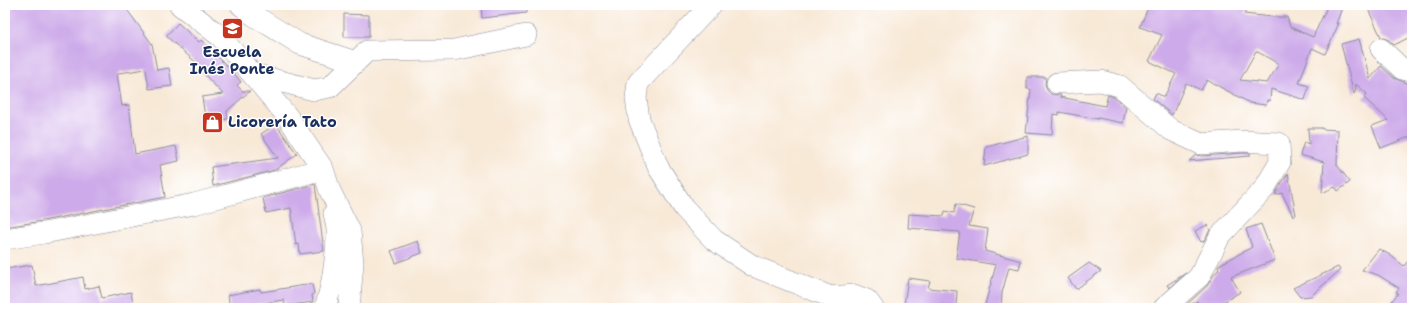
<svg xmlns="http://www.w3.org/2000/svg" width="1417" height="313" font-family="'Shantell Sans',sans-serif">
<style>
.building{fill:#cdaae9;fill-rule:evenodd}
.lines{fill:none;stroke-linecap:round;stroke-linejoin:round}
.minor-casing{stroke:#8a8c9a;stroke-width:22}
.minor{stroke:#fff;stroke-width:21}
.labels{text-anchor:middle;dominant-baseline:central;stroke-width:3;stroke-linejoin:round;paint-order:stroke}
.poi-label{font-size:15px;font-weight:bold;fill:#1b2f5e;stroke:#fff}
</style>
<rect width="100%" height="100%" fill="#fff"/>
<filter id="ink" filterUnits="userSpaceOnUse"><feTurbulence type="fractalNoise" baseFrequency=".025" numOctaves="2"/><feDisplacementMap in="SourceGraphic" scale="8" xChannelSelector="R" yChannelSelector="G"/><feConvolveMatrix kernelMatrix="1 2 1 2 8 2 1 2 1" color-interpolation-filters="sRGB"/></filter>
<filter id="wash" filterUnits="userSpaceOnUse"><feTurbulence type="fractalNoise" baseFrequency=".012" numOctaves="4" result="noise"/><feDisplacementMap in="SourceGraphic" scale="16" xChannelSelector="R" yChannelSelector="G"/><feGaussianBlur stdDeviation="0.9" result="paint"/><feColorMatrix in="noise" values="0 0 0 0 0 0 0 0 0 0 0 0 0 0 0 0 0 1.4 0 .05"/><feComposite in="paint" operator="in"/></filter>
<g filter="url(#wash)">
<rect width="100%" height="100%" fill="#f8e9d7"/>
<g id="blocks">
<!-- building -->
<path class="building" d="M 5,5 L 120,5 L 128,11 L 152,44 L 157,70 L 169,68 L 172,86 L 149,89 L 146,69 L 119,73 L 119,74 L 117,75 L 122,106 L 129,105 L 135,154 L 176,146 L 179,161 L 160,165 L 165,197 L 42,221 L 5,227 L 5,36 L 8,36 L 5,18 Z
M 481,5 L 526,5 L 526,13 L 482,18 Z
M 1149,5 L 1250,5 L 1244,14 L 1272,17 L 1287,17 L 1290,27 L 1313,37 L 1328,5 L 1343,5 L 1336,24 L 1339,23 L 1325,54 L 1312,48 L 1299,83 L 1309,86 L 1305,100 L 1271,89 L 1270,101 L 1267,100 L 1266,105 L 1250,103 L 1207,80 L 1201,90 L 1186,83 L 1172,115 L 1153,99 L 1156,93 L 1164,97 L 1176,74 L 1149,61 L 1162,35 L 1140,27 ZM 1256,51 L 1279,64 L 1267,83 L 1240,80 Z
M 1376,5 L 1412,5 L 1412,36 L 1394,45 L 1389,40 L 1381,37 L 1368,9 Z
M 344,14 L 369,15 L 369,37 L 344,37 Z
M 178,23 L 199,42 L 201,40 L 233,72 L 241,82 L 237,85 L 242,91 L 250,91 L 227,111 L 228,119 L 218,120 L 219,128 L 207,130 L 202,97 L 223,94 L 199,69 L 201,67 L 166,36 Z
M 1359,39 L 1370,79 L 1381,66 L 1394,78 L 1412,85 L 1412,136 L 1381,148 L 1372,126 L 1388,120 L 1364,98 L 1367,94 L 1356,84 L 1355,93 L 1354,94 L 1341,44 Z
M 1027,77 L 1046,77 L 1045,84 L 1047,90 L 1051,94 L 1061,95 L 1060,97 L 1105,106 L 1108,95 L 1114,97 L 1126,107 L 1123,123 L 1098,118 L 1098,119 L 1059,112 L 1059,115 L 1053,114 L 1052,135 L 1026,133 L 1031,89 L 1027,89 Z
M 276,124 L 297,154 L 275,170 L 213,186 L 211,167 L 278,158 L 261,134 Z
M 1308,128 L 1322,128 L 1322,129 L 1338,130 L 1337,165 L 1350,182 L 1338,191 L 1335,187 L 1322,193 L 1324,162 L 1300,155 L 1304,142 L 1309,144 Z
M 1028,136 L 1028,154 L 984,166 L 986,147 Z
M 1242,153 L 1250,153 L 1250,156 L 1189,161 L 1196,155 L 1202,156 Z
M 1288,173 L 1296,215 L 1293,216 L 1282,193 L 1276,195 L 1275,194 Z
M 315,184 L 324,251 L 300,254 L 299,244 L 296,245 L 291,208 L 266,213 L 263,198 Z
M 956,204 L 974,209 L 969,226 L 988,229 L 985,251 L 1021,261 L 1019,269 L 1009,267 L 1002,293 L 1001,308 L 984,308 L 996,265 L 956,258 L 960,232 L 908,228 L 909,214 L 944,216 L 945,211 L 954,213 Z
M 1261,224 L 1275,260 L 1231,277 L 1240,292 L 1214,308 L 1201,308 L 1197,301 L 1185,308 L 1184,307 L 1207,286 L 1215,273 L 1219,270 L 1218,267 L 1219,265 L 1252,247 L 1246,229 Z
M 1207,225 L 1210,230 L 1204,241 L 1201,242 L 1195,231 Z
M 418,241 L 422,253 L 396,263 L 391,251 Z
M 1379,249 L 1390,255 L 1404,266 L 1412,256 L 1412,308 L 1387,308 L 1398,293 L 1396,292 L 1399,288 L 1378,275 L 1362,270 Z
M 1089,263 L 1101,271 L 1076,289 L 1068,278 Z
M 32,265 L 36,286 L 83,277 L 85,289 L 99,286 L 102,298 L 131,292 L 134,308 L 5,308 L 5,269 Z
M 1338,267 L 1340,270 L 1311,296 L 1300,297 L 1293,288 Z
M 1186,273 L 1169,288 L 1167,285 Z
M 908,278 L 930,281 L 928,288 L 957,291 L 956,306 L 926,304 L 925,308 L 922,308 L 904,305 Z
M 312,284 L 314,294 L 312,295 L 313,302 L 285,306 L 284,300 L 230,308 L 228,295 L 260,289 L 261,292 Z"/>
</g>
</g>
<g filter="url(#ink)">
<use href="#blocks" fill-opacity="0" stroke="#8a8c9a" stroke-width="1"/>
<g class="lines">
<defs>
<path id="minor" d="M 180,5 L 221,37 L 287,116 L 323,169 L 330,191 L 350,231 L 353,263 L 349,308
M 241,5 L 253,15 L 300,44 L 356,62
M 711,5 L 638,83 L 636,98 L 639,119 L 658,167 L 684,208 L 714,240 L 753,266 L 831,297 L 854,295 L 867,300 L 873,308
M 1381,49 L 1402,69 L 1412,71
M 253,74 L 314,90 L 330,87 L 367,51 L 454,50 L 526,35
M 1057,83 L 1101,81 L 1120,86 L 1171,130 L 1201,144 L 1242,141 L 1279,143 L 1280,162 L 1264,189 L 1220,236 L 1199,277 L 1164,308
M 5,239 L 44,233 L 194,204 L 323,169
M 325,308 C 332,287 337,254 337,231 C 337,225 335,219 334,213"/>
</defs>
<!-- minor casing -->
<use href="#minor" class="minor-casing"/>
<!-- minor -->
<use href="#minor" class="minor"/>
</g>
</g>
<!-- icons -->
<defs>
<symbol id="school-square" viewBox="-11 -11 22 22"><rect x="-9" y="-9" width="18" height="18" rx="4" fill="#c8321e" stroke="#fff"/><path d="M0-5L7-2L0 1L-7-2ZM-4 1L0 2.5L4 1V4Q0 6-4 4Z" fill="#fff"/></symbol>
<symbol id="shop-square" viewBox="-11 -11 22 22"><rect x="-9" y="-9" width="18" height="18" rx="4" fill="#c8321e" stroke="#fff"/><path d="M-5-2.5h2.3a2.7 3.5 0 0 1 5.4 0H5L5.5 6h-11ZM-1.5-2.5h3a1.5 2.3 0 0 0-3 0Z" fill="#fff"/></symbol>
</defs>
<g fill-rule="evenodd">
<use href="#school-square" x="220" y="16" width="25" height="25"/>
<use href="#shop-square" x="200" y="110" width="25" height="25"/>
</g>
<g class="labels">
<!-- poi labels -->
<g class="poi-label">
<text x="232" y="52">Escuela<tspan x="232" dy="17">Inés Ponte</tspan></text>
<text x="228" y="122" text-anchor="start">Licorería Tato</text>
</g>
</g>
<!-- margin -->
<rect width="1417" height="313" fill="none" stroke="#fff" stroke-width="20"/>
</svg>
